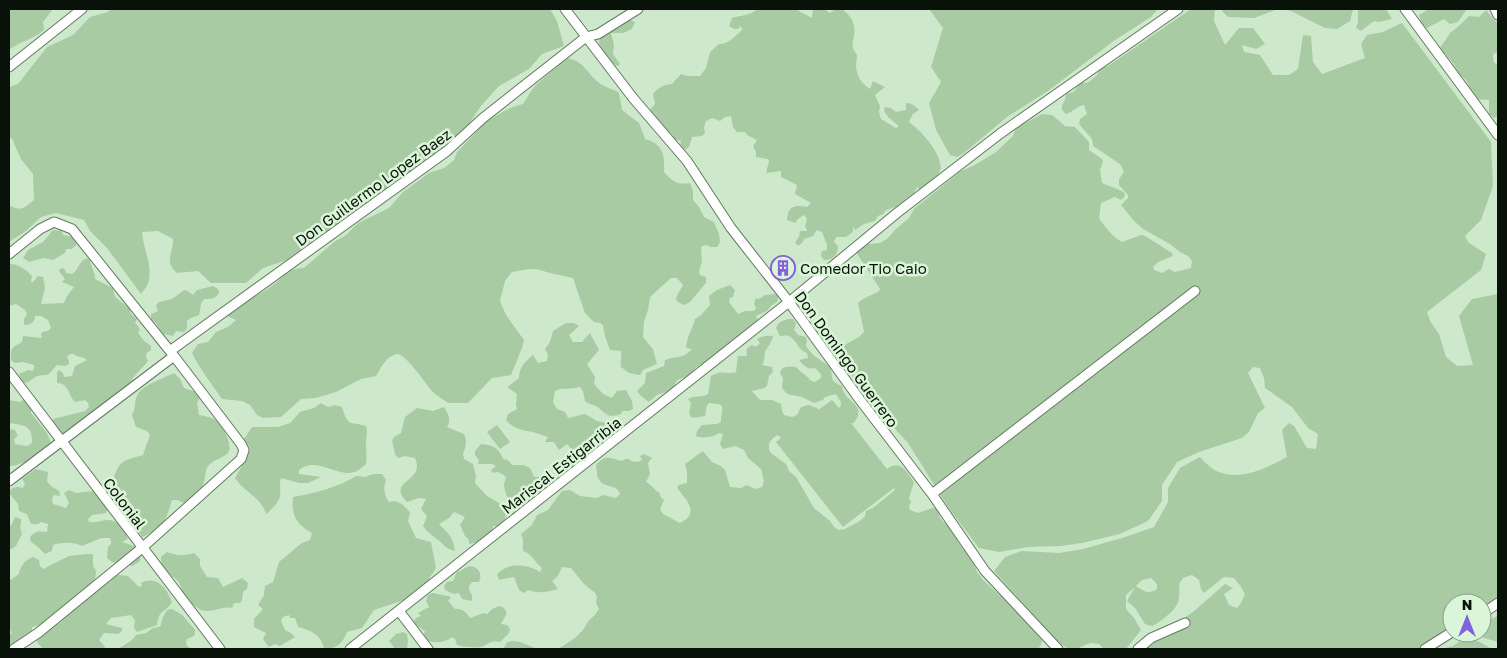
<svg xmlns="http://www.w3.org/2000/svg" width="1507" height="658" font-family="'Golos Text',sans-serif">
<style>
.green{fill:#a8cba4;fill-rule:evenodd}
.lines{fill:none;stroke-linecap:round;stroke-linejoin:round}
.minor-casing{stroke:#637a60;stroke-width:11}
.minor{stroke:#fff;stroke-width:9}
.labels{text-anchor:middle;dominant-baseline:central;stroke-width:5;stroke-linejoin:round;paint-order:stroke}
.street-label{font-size:15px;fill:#091209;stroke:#dbf5d8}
.poi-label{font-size:15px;fill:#091209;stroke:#dbf5d8;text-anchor:start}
</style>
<rect width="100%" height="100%" fill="#cee8cb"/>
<!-- green -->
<path class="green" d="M 9,9 L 53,9 L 43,22 L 44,30 C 33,40 20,41 9,50 Z
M 110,9 L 550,9 L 557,21 L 564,46 L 542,54 L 529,69 L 499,86 L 480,107 L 464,132 L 442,148 L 422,167 L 399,178 L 383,196 L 354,211 L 333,231 L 311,242 L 287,260 L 263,268 L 246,283 L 211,283 L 198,271 L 177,273 C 163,261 174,252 173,239 L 158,231 L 142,232 C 143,248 152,264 149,280 C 148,285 144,290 141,294 L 107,248 L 90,231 L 84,220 L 56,213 L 41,217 L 26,231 L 9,242 L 9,205 C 21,212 24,208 34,200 L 33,174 L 21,159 L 12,139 L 9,137 L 9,87 L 18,84 L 47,47 L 73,35 L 90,17 L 108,12 Z
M 757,9 L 795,9 L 812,18 L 813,9 L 824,9 L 830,13 L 834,10 L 842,9 C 852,16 856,25 854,36 C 853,40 852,45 853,48 C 853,51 856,52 857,55 C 857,58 856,63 856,67 C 857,77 862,84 870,89 L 873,81 L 885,87 L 875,95 L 880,106 L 879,112 L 881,119 L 896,128 L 899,126 L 889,118 L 884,111 L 885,107 L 891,108 L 896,112 L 906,110 L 906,103 C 912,103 915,106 919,110 L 913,114 L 909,122 C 920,129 945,157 940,171 C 937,181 928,185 920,190 L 917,187 L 914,193 L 896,207 L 886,210 L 883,214 L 878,216 L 875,221 L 864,224 L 855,230 L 853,226 L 853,232 L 846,237 L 836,237 L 834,242 L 838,246 C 838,255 833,260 824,260 L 821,256 L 822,251 L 827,250 L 827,245 L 822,232 L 817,230 L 813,236 L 804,239 L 803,242 L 798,246 L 795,242 L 799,237 L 800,231 L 807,231 L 805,226 L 807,219 L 804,215 L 798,219 L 795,223 L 787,220 C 788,205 795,205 807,207 L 811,203 L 795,194 L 797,185 L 781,177 L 781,171 L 766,173 L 769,161 L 768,159 L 756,157 L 756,152 L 753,146 L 757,140 L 747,135 L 745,132 L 737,132 L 733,127 L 731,116 L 725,117 L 720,121 L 712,118 L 706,121 L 704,127 L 705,133 L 702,136 L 692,137 L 689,147 L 685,150 L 680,147 L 681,141 L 673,139 L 672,134 L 663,128 L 649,111 L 655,104 L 653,94 C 658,88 664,84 672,84 L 681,74 L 688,76 L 700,76 L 706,68 L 710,52 L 719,44 C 729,44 735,36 742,30 L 741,26 L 738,29 L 734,29 L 729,26 L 732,18 C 741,15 750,16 757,9 Z
M 929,9 L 1158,9 L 1151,17 L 1115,40 L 1048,91 L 1007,117 L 964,153 L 957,157 L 950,155 L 936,130 L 929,103 L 941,82 L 931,67 L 943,28 Z
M 1191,9 L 1215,9 L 1214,21 L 1225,45 L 1239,28 L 1253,28 L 1265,44 L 1256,49 L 1242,45 L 1244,52 L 1260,55 L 1273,75 L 1289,75 L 1298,69 L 1303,35 L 1311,36 L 1313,62 L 1322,74 L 1365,58 L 1361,44 L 1367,35 L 1383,32 L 1402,23 L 1491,142 L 1493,186 L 1481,220 L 1465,236 L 1469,243 L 1486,254 L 1481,270 L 1427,312 L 1430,321 L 1439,334 L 1446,357 L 1457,366 L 1473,365 L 1459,316 L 1472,299 L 1498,294 L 1498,604 L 1482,616 L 1482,603 L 1452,603 L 1452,633 L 1457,633 L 1433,649 L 1136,649 L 1193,612 L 1225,584 L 1233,588 L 1224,594 L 1229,605 L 1237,608 L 1241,603 L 1245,594 L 1241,587 L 1234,578 L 1224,577 L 1204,593 L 1201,589 L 1199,580 L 1192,575 L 1183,578 L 1179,584 C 1180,597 1180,605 1169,614 C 1163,619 1159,623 1152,626 L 1145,624 L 1135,608 L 1127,601 L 1135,587 L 1126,595 L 1126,609 L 1134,618 L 1141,630 L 1126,649 L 1104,649 L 1099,644 L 1090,643 L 1076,649 L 1068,649 L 1056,640 L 994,571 L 1005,557 L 1021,551 L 1059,553 L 1083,549 L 1122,538 L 1154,527 L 1168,502 L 1168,488 L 1180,468 L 1200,457 C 1205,462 1212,470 1219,472 C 1241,481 1267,468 1287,457 L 1282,430 L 1289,423 L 1294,426 L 1307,448 L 1316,449 L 1318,434 L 1308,428 L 1292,407 L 1265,388 L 1264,378 L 1260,368 L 1253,367 L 1248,373 L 1265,408 L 1258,413 L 1249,432 L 1242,438 L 1199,452 L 1177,462 L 1162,485 L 1162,501 L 1148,521 L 1120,534 L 1082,543 L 1060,546 L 1028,547 L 999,552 L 979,548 L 948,507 L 908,443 L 883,416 L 858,386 L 850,371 L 845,370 L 840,362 L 841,347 L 859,337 L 864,332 L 858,303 C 864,297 871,296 879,291 L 880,289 L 856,252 L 861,245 L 865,243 L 870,244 L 880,243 L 887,239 L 896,229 L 909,218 L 914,209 L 961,171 L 973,166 L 996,152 L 1013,136 L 1016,128 L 1042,114 L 1052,115 L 1065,126 L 1075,127 L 1089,142 L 1089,150 L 1102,159 L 1103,162 L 1100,170 L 1102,183 L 1124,192 L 1125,196 L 1121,200 L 1115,197 L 1101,203 L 1099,218 C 1106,228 1112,236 1122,242 L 1141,235 L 1145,236 L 1172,253 L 1173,256 L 1158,262 L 1153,267 L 1154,270 L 1162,273 L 1169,269 L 1175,272 L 1191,268 L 1192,261 L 1188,256 L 1180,252 L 1170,244 L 1143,229 L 1134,221 L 1121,205 L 1128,198 L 1128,195 L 1119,185 L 1119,179 L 1124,172 L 1120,164 L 1093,146 L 1092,139 L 1079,124 L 1080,119 L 1087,114 L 1084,105 C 1077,106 1073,112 1066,114 L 1062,110 C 1061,104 1066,101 1066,94 L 1074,92 L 1080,82 L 1086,83 L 1089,82 L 1097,75 L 1100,68 L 1108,66 ZM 1151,578 L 1157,584 L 1157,589 C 1148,595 1144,591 1136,586 L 1142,580 Z
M 1221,9 L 1278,9 L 1254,18 L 1228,17 L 1223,12 Z
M 1282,9 L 1353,9 L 1350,21 L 1337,29 L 1325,28 L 1291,11 Z
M 1358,9 L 1386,9 L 1392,19 L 1379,22 L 1374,21 L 1361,31 L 1356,28 L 1358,23 Z
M 1429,9 L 1467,9 L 1458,22 L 1450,24 L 1444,19 L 1427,28 L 1422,24 L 1419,15 Z
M 1486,10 L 1498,24 L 1498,51 L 1493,55 L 1494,63 L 1498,64 L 1498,116 L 1494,118 L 1489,114 L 1489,100 L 1475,99 L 1466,80 L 1458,73 L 1454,64 L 1440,48 L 1450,33 L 1460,25 L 1469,16 L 1479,17 Z
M 627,19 L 635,22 L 632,29 L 623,33 L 611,33 L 614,45 L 613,54 L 620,64 L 618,66 L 607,61 L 599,43 L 600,36 Z
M 567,58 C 584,61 586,72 598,82 C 605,88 612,88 619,93 L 622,110 L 639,123 L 645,139 C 663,144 665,155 664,172 C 673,182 677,185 690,183 L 693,191 L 693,200 L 699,207 L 704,217 L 714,222 L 719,234 L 720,242 L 717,247 L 711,247 L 706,245 L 702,246 L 701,249 L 702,263 L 700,267 L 699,272 L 700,275 L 706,277 L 706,283 L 690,302 L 685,305 C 669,301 679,294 683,285 L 677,278 L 671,278 L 650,297 L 648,310 L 644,321 L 643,337 L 653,349 L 657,364 L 643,370 L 640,375 L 629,373 L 621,367 C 620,361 622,356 621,351 L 610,350 L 605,336 L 603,325 L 600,323 L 594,322 L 585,313 L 573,278 L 550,273 L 536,269 L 529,269 L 512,272 L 505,281 L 500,301 L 506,315 L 524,340 L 522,348 L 511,375 L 492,378 L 468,403 L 448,403 C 443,399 437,396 432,391 C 426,384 405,353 397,354 C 386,356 381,368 376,376 L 361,379 L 336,392 L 316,398 L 301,399 L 281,417 L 263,418 L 257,415 L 250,405 L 242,401 L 222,399 C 212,384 200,370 192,353 L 198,344 L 208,342 L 216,332 L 228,327 L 236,320 L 227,316 L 229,304 C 244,302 258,296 270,287 C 283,279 286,268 304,268 L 334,242 L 346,235 L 358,223 L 389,208 L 403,192 L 429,173 L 444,168 L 454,160 L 457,152 L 488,120 L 510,108 L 523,104 L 531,91 L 537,84 Z
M 53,230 L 62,231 L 63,235 L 73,237 L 77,240 L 76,245 L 72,249 L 66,249 L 65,253 L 53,260 L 44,258 L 29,262 L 23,258 L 28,250 L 43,242 Z
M 87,258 L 90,260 C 91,267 95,272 95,279 L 113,288 L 115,297 L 129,308 L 131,314 L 137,319 L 135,323 L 138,326 L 140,330 L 138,333 L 144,341 L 151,346 L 151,350 C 145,353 145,356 148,361 C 142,369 133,375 130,384 L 64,434 L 61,433 L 58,427 L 54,424 L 53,419 L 85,411 L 89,407 L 88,403 L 85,400 L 75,402 C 68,395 69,383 57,383 L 57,372 L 59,370 L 63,373 L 64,377 L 72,376 L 75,366 L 87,360 C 83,356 77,358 74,354 L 70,354 L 67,357 L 69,361 L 69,364 L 65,366 L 57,365 L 48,375 C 45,375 40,375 38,376 C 29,379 24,391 19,374 L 28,370 L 33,371 L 34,368 L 34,365 L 23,362 L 15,363 L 11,360 C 11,346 11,349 22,342 L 23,336 L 42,338 L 41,335 L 42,332 L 48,331 L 51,328 L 48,320 L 41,316 L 35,316 C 35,322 31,325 24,325 L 24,319 L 27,314 L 25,310 L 16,304 L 9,306 L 9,264 C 17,263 27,270 32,276 L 31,281 L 32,283 L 38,276 L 43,277 L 45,288 L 41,304 L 64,303 L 67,296 L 74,287 L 62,282 L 65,279 L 59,271 L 60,269 L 64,268 L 66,273 L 72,274 C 79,270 77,263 87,258 Z
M 730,285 L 735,290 L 733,297 L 730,298 L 729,302 L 738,314 L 745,311 L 754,311 L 756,308 L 754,304 L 756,298 L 759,299 L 765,295 L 775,294 L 778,296 L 778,301 L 771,306 L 767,311 L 756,316 L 758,320 L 756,325 L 709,363 L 703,363 L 695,368 L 693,374 L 677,380 L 672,390 L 657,395 L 649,402 L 641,396 L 637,391 L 645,383 L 646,373 L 664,366 L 665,360 C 678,355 681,360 692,349 L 686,348 C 687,335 692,331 695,319 L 701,315 L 710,305 L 709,296 L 717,290 Z
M 213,286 L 218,289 L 219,293 C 216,299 210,299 204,299 L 201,304 L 199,315 L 191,318 L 187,321 L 187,328 L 184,332 L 176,331 L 173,336 L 163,334 L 156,323 L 151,319 L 151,314 L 158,311 L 156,305 L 159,302 L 172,299 L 184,290 L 188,291 L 193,295 L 197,290 Z
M 788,319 L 793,319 L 796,323 L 794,330 L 798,335 L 806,337 L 807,341 L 806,346 L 813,355 L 830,367 C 834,379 828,380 842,386 C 844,404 868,402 854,423 L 851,423 L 887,469 C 901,458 908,474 914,482 L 909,498 L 911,502 L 909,506 L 910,510 L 918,513 L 932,508 L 938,508 L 940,512 L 939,516 L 943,522 L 954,530 L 959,544 L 972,559 L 977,572 L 983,580 L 1006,601 L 1016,608 L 1039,634 L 1042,641 L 1041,645 L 1038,649 L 558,649 L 575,638 L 583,630 L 589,620 L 595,615 L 599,609 L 596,603 L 597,597 L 595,593 L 584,584 L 571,568 L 562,567 L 558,576 L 552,581 L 558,589 C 548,592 538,594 528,590 L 524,593 L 519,590 L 514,577 L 499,580 L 497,574 C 508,562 528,564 540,572 L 542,568 C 533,561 534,555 523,551 L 523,539 L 521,534 L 532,525 L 537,515 L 548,510 L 562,491 L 570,490 L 580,496 L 597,498 L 603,495 L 616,498 L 620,494 C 617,483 606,489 600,481 C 596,477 597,470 596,465 C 606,454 609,458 622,461 L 625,459 L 629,459 L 631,461 L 638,462 L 642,460 L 640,456 L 644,454 L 652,458 L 648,463 L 650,474 L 646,482 C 652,485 654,490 660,493 L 660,496 L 664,500 L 660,509 L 663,514 L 680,523 C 700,514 687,500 677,488 L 679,485 L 687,483 L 687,472 L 685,464 L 703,451 L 712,462 L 721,466 L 725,470 L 730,487 L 741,488 L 747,485 L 755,489 L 762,487 L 764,481 L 761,469 L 748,458 L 744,450 L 735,446 L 723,449 L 720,444 L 723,434 L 719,433 C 714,437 702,439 696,436 L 697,431 L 702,425 L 717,424 L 721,422 C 721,415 723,413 722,406 L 718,404 L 709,403 L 707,405 L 705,416 L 692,418 L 689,414 L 691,403 L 688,399 C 694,395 702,398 708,394 L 711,376 C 723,369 725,375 736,372 L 738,356 L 747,356 C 746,350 746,348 752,345 L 756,347 L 760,343 L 757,339 C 763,336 767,335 773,336 C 772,343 767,347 765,352 C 764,358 765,360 762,365 L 772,367 L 773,372 L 769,376 L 767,386 L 764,388 L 752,391 L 760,400 L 772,400 L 781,404 L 782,411 L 784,415 L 792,417 L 797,415 L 801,407 L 808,405 L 817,408 L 818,410 L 832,400 L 839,408 L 841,405 L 841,402 L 836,394 L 825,397 L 823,400 L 814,403 L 802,397 L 787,394 L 782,388 L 783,378 L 780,373 C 782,365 789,367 796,367 C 801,373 807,375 811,381 L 815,382 L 821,378 L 821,374 L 815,368 C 808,370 804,366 799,360 L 808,358 L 807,353 C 798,350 797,340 789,336 C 786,335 783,336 780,336 L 776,328 C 779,322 781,321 788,319 ZM 778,435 L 781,438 L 776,442 L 843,527 L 894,488 L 895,490 L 873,508 L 866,511 L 865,516 L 860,521 L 845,529 L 839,530 L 835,528 L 830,521 L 814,508 L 796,477 L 789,471 L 786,464 L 772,454 L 769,450 L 769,443 L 773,438 Z
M 566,323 L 574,323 L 579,326 L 569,335 L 573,342 L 582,342 L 590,333 L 599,350 L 587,364 L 595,377 L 594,384 L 603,394 L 612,398 L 617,391 L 626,390 L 632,401 L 633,409 L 629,411 L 622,411 L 621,414 C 607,419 606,413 596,406 C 592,404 588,404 585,401 L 583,391 L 580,387 C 571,390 563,387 555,391 L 553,402 L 557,409 L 565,412 L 568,418 L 585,414 L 597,421 L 617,425 L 618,436 L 607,439 L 602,445 L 593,446 C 592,448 591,451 590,453 C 585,463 572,471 562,469 L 562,461 C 566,457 570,456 571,449 L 567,444 L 559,450 L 554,442 L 545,442 L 548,437 C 543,436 540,434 536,433 C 525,430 514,430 506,420 L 508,414 L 517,409 L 516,404 L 517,394 L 507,387 L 519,378 C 519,367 525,362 533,355 L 538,363 L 547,361 L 548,355 L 545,349 L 550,342 L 553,331 Z
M 174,373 L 180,379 L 184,388 L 196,392 L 201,396 L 197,403 L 199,415 C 204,416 210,417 214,419 C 222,423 234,446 228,453 C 223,458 213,460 208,466 C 206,469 205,474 205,478 C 202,491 196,498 184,503 L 177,500 L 172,500 C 165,523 165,525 143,537 C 138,532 136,527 131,522 C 126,515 119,508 115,500 C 111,490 113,474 119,466 C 125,458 135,458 143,455 L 150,435 L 147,431 L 136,427 L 132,415 C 136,407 134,403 137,396 C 140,386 164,378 174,373 Z
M 9,400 L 20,402 L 23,400 C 29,404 32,405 31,413 L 47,433 L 51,443 C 45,454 24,464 12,466 L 9,466 L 9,429 L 15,430 L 18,436 L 14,439 L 15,444 L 27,446 L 32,443 C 33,425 23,425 9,423 Z
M 321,403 L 328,407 L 335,405 L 342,407 C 348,427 348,421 366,426 C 368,433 366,436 366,443 C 366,450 367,457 366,464 C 361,469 355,473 349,473 C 332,473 314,457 299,470 L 299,474 L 321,477 L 308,483 L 299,483 L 281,478 C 279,484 281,490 280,496 C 279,503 271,509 267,514 C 263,507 259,500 252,495 C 245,488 241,487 235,478 L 248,455 L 250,448 L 244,439 L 252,427 L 278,427 L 290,423 L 300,412 L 314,408 Z
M 444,407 C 448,414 452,419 447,427 L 464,434 C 467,441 466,447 463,454 L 464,459 L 473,464 L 476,476 L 475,483 L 487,496 L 504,506 C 507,515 506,519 501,526 L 493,526 L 492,533 L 478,542 L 469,544 L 469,540 L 465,536 L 460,525 L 465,517 L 454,512 L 449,518 L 439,524 C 449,534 453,537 455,551 C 444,548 446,546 438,540 C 432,535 428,533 423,526 L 427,516 L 421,509 L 426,499 L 419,498 L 407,502 C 388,483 417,482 417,466 C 417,463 416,461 415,458 L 405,456 L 398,458 C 394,452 396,457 394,450 C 392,439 390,439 401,433 L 405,417 L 417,408 L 433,411 Z
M 497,425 L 510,442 L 500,449 L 487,432 Z
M 481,444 C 492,445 500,448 503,459 L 508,460 L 512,465 L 523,465 L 530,468 L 534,477 L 542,477 L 550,472 L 551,477 L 545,484 L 527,489 L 536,497 L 533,501 C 521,502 511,509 506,494 C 504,488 503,484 506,478 L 504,475 L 498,472 L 493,473 L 491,470 L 496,466 L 492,464 L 478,464 L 479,460 L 475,455 L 475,451 Z
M 36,469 L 48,472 L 47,481 L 51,486 L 59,491 L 60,496 L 54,495 L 52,499 L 53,504 L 66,508 L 69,503 L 64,493 L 69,490 L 76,493 L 93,491 L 99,495 L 108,508 L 106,513 L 92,515 L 88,519 L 89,522 C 94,523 96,522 101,521 C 115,517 125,526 128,539 L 122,542 L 134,546 L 141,553 L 140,561 L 133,566 L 112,562 L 107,558 L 108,547 L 111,544 L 111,541 L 110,538 L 101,538 L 82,546 C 73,542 63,542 53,545 L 52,551 L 45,554 L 38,547 L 31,542 L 30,537 C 35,531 39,531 47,532 L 48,524 L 41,522 L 38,524 L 31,524 L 27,514 L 19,511 L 18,504 L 9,493 C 11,487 17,486 23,488 L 25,483 L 22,479 Z
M 373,474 L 382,474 L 386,480 C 383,488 384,495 389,502 L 395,501 L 402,504 L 410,512 L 408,521 L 416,538 L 431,542 L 436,568 L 430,577 L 427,586 L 420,592 L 407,599 L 374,610 L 362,628 L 347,632 C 343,643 336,650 324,648 C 321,635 311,630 298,627 L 295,618 L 290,618 L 289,615 L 283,617 L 281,621 L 285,630 L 291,633 L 295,637 L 280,646 L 275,644 L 269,647 L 263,639 L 266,633 L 254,627 L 254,619 L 263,609 L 258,605 L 264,595 L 265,586 L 273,582 L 279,562 L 302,543 L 310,540 L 312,533 C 296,524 291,515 293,497 C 315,493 337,488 356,476 L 365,477 Z
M 15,517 L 21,519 L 21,524 L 20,527 L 22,534 L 16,546 L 12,549 L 9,549 L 9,527 L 12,524 Z
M 167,552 C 177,556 184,556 194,553 L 200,559 L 200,566 L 207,577 L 218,578 L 223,587 L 242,578 L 248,583 L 247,589 L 243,592 L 242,600 L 240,603 L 234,603 L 232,608 C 223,606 214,612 205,611 C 197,610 186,599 182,591 C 181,588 180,583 178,581 C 168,571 161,574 161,557 Z
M 87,554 L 93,554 L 93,566 L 96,571 L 95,581 L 91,583 L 73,602 L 65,605 L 54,616 L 40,625 L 32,627 L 32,631 L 25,635 L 25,639 L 13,644 L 11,649 L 9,649 L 9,635 L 12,633 L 10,630 L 9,631 L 9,581 L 19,574 C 20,566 25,560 33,557 L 39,560 L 40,566 L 43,569 L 69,556 Z
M 470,566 C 478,567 483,573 479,582 L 472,582 C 468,587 468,589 472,595 L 472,601 L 462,599 L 459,593 L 454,594 L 445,590 L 444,586 L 447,582 L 453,581 L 457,572 C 461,572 465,567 470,566 Z
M 119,575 L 128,576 L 139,587 L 142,586 L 141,583 C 156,575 167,588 172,602 C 166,613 159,608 157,625 L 137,632 L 134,628 L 135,620 L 131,615 L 111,618 L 106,624 L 122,628 L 122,631 L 118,634 L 104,633 L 99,640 L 105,647 L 104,649 L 45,649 L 42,648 L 34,638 L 57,622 L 59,624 L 63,620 L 65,614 L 96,584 L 110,582 L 115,576 Z
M 432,593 L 448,596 L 451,597 L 448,601 L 455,609 C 462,608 466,612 470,618 L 484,613 L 487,614 L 492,609 L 499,606 L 504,608 L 507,613 L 501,624 L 507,625 L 510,629 L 509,633 L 500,642 C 491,639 488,645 481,647 C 475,648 463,647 457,645 L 455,639 L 452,637 C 445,643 436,643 427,641 L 423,637 L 425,631 L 416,625 L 414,621 L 416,618 L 421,616 L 418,613 L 429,607 L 426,601 L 428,595 Z
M 172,609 C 181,614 182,614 188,622 C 193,628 197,628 194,636 L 187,639 L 186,642 L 187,646 L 192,649 L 200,648 L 202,649 L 118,649 L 132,640 L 136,635 L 146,633 L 153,628 L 159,627 L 161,625 L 162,619 L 167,610 Z
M 1498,616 L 1498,642 L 1474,635 L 1474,633 L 1482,633 L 1482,623 Z
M 403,632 L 407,634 L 408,642 L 407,649 L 395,649 L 389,641 L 396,634 Z
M 1462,640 L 1476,640 L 1492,649 L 1441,649 L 1453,646 Z
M 513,641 L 520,642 L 537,649 L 503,649 L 507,642 Z"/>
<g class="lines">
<defs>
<path id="minor" d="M 565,9 L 633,98 L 687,161 L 731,228 L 789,302 L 860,400 L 932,494 L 985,571 L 1058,649
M 1405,9 L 1498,135
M 1495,9 L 1498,15
M 9,67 L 82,9
M 9,254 L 40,229 L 54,222 L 72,229 L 174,356 L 241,444 L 244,450 L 241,459 L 142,548 L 38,633 L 14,649
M 170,351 L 447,151 L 483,118 L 586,37 L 598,34 L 638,9
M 9,372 L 220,649
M 9,481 L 174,356
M 932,494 L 1195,291
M 399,611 L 428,649
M 1482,614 L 1498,603
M 350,649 L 789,302 L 897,213 L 1001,133 L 1178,9
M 1138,649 L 1151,638 L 1185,623
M 1425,649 L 1452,632"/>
</defs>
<!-- minor casing -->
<use href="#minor" class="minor-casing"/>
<!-- minor -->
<use href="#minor" class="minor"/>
</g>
<!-- icons -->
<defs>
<symbol id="building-ring" viewBox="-11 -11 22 22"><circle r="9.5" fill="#dbf5d8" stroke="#8261dc" stroke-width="1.5"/><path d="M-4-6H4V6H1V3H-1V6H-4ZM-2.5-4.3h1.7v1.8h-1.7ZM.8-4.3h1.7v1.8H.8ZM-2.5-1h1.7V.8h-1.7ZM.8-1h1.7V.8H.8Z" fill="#8261dc"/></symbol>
</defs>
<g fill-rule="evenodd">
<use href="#building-ring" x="769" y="254" width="28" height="28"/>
</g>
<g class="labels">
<!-- street labels -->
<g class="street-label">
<text transform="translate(373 187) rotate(-36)">Don Guillermo Lopez Baez</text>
<text transform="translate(847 359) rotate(54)">Don Domingo Guerrero</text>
<text transform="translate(561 465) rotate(-38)">Mariscal Estigarribia</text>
<text transform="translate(125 503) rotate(53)">Colonial</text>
</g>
<!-- poi labels -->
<g class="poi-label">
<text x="800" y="268">Comedor Tio Caio</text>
</g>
</g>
<!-- border -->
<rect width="1507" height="658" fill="none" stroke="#091209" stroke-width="20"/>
<!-- north arrow -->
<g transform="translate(1467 618)"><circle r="24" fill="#dbf5d8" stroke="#879a85"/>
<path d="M0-4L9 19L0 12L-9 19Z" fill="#8261dc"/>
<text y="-8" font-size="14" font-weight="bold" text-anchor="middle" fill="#091209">N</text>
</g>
</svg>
